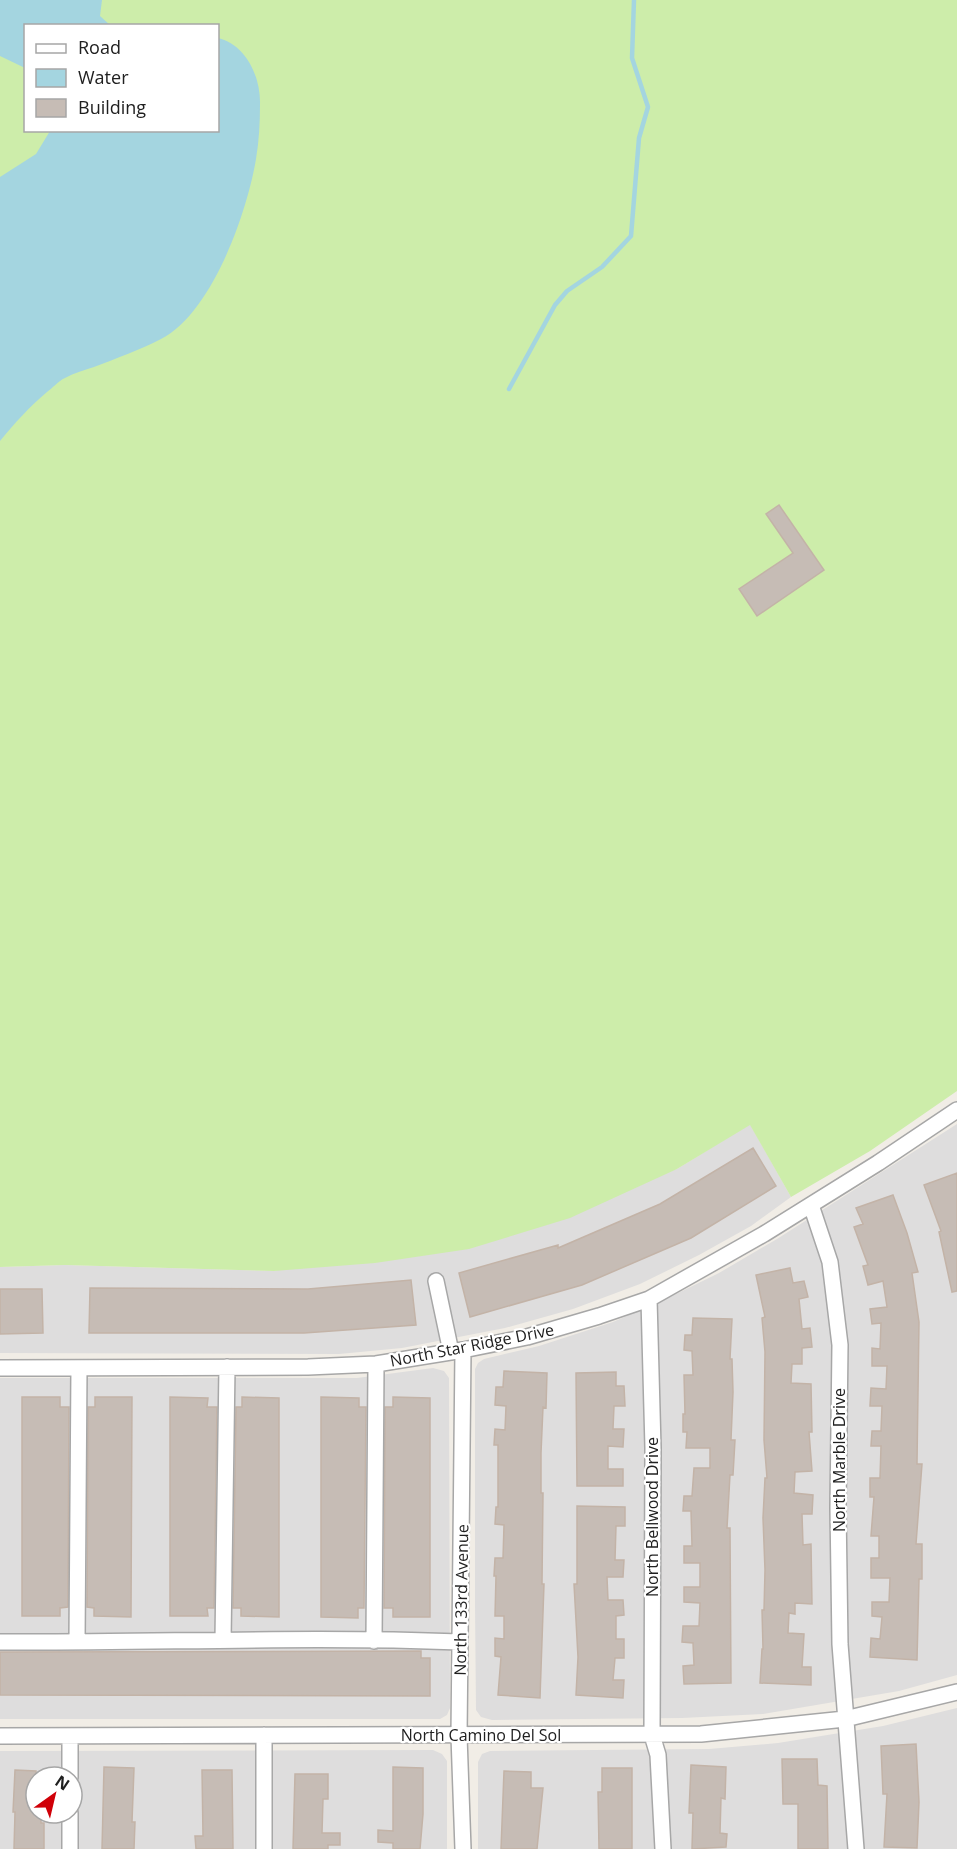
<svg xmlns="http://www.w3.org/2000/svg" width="957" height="1849" font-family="'Open Sans',sans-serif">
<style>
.residential{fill:#dedddd;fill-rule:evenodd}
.grass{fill:#cdedaa;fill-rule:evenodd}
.water{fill:#a4d5e0}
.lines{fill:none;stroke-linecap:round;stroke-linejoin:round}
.stream{stroke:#a4d5e0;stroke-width:4.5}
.building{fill:#c6bcb5;stroke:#c3b3a7;stroke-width:1.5}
.minor-casing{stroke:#a7a7a7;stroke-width:18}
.minor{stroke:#fff;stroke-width:15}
.labels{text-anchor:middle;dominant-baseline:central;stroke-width:4.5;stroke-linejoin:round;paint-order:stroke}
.street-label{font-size:16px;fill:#202020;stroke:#fff}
</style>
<rect width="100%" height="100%" fill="#f1ede6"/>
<!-- residential -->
<path class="residential" d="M 750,1124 L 791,1197 L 751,1226 L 699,1255 L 640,1284 L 573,1309 L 505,1328 L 402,1348 L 339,1354 L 0,1353 L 0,1267 L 65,1265 L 274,1271 L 677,1169 Z
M 957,1124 L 957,1675 L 899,1691 L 763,1714 L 682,1718 L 492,1720 L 481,1717 L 476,1710 L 475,1605 L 475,1369 L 478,1363 L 484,1359 L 539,1346 L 613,1322 L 674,1295 L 719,1273 L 777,1239 Z
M 433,1368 L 444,1371 L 449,1378 L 450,1708 L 447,1715 L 440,1719 L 0,1719 L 0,1378 L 357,1378 Z
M 957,1708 L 957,1849 L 478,1849 L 478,1762 L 482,1754 L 490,1751 L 709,1749 L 778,1743 L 883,1726 Z
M 433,1750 L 442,1754 L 447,1761 L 447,1849 L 0,1849 L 0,1751 ZM 36,1777 L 72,1777 L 72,1813 L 36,1813 Z"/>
<!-- grass -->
<path class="grass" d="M 0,0 L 957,0 L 957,1091 L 870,1151 L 791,1197 L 750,1125 L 677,1169 L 570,1218 L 469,1249 L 375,1263 L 274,1271 L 65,1265 L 0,1267 ZM 26,26 L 218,26 L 218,130 L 26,130 Z"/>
<!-- water -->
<path class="water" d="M 0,0 L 102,0 L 100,16 L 110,25 L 26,26 L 25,68 L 0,56 Z
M 218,38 C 247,45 261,78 260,105 C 260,123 259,141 256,159 C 247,213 212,313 161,339 C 140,350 117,358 94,367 C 85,370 74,373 65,378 C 58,381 53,388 47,392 C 28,408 16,422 0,441 L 0,177 L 36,154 L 50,131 L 218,130 Z"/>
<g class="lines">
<!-- stream -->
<path class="stream" d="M 509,389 L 555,305 L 567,291 L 602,267 L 631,236 L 639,138 L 648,107 L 632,58 L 634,0"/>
</g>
<!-- building -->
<path class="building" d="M 779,505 L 824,570 L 757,616 L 739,589 L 793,553 L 766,514 Z
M 753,1148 L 776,1186 L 691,1238 L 582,1285 L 470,1317 L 459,1273 L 558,1245 L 558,1248 L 660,1204 Z
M 957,1173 L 957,1291 L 952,1292 L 939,1232 L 941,1231 L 924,1185 Z
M 893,1195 L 907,1233 L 918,1272 L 912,1273 L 919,1322 L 917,1464 L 922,1464 L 916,1544 L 922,1544 L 922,1579 L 919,1579 L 917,1660 L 870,1657 L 871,1638 L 880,1639 L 882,1617 L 872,1616 L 872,1602 L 889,1602 L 890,1578 L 871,1578 L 871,1558 L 879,1558 L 879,1536 L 871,1536 L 874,1497 L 870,1497 L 870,1478 L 880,1478 L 881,1446 L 871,1446 L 872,1431 L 881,1431 L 882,1406 L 870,1406 L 871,1388 L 886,1389 L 887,1366 L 872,1366 L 872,1348 L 880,1349 L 881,1323 L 872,1324 L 870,1309 L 887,1307 L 883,1281 L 868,1285 L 863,1266 L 868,1265 L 854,1227 L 863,1224 L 856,1208 Z
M 790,1268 L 793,1283 L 804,1281 L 808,1297 L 799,1299 L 802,1329 L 810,1328 L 812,1347 L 802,1348 L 802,1364 L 792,1364 L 791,1383 L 811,1384 L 812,1432 L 809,1432 L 812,1471 L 795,1472 L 794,1493 L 813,1495 L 812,1514 L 802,1514 L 803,1545 L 811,1544 L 812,1604 L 795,1603 L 795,1614 L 789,1613 L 788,1633 L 804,1634 L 802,1667 L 811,1667 L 811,1685 L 760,1683 L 762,1649 L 763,1649 L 762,1610 L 764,1610 L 765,1570 L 763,1518 L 765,1478 L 767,1478 L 764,1440 L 765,1352 L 762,1318 L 765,1317 L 756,1275 Z
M 411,1280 L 416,1325 L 304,1333 L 89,1333 L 90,1288 L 308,1289 Z
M 0,1289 L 42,1289 L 43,1333 L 0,1334 Z
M 693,1318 L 732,1319 L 730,1359 L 732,1359 L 733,1392 L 731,1440 L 735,1440 L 733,1475 L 730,1475 L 727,1528 L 730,1528 L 731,1683 L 684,1684 L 683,1666 L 694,1665 L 693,1643 L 682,1642 L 683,1626 L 699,1626 L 700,1603 L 684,1602 L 684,1587 L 700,1587 L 700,1563 L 684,1563 L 684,1546 L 692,1546 L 691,1511 L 683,1511 L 684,1496 L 692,1496 L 694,1468 L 710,1468 L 710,1448 L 686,1448 L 687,1432 L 683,1432 L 683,1414 L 685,1414 L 684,1375 L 693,1375 L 692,1351 L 684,1350 L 685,1335 L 692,1335 Z
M 504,1371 L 547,1373 L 546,1408 L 543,1407 L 541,1453 L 541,1493 L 543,1493 L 542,1584 L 544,1584 L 540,1698 L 498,1695 L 501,1657 L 495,1656 L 495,1638 L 504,1639 L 504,1616 L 495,1616 L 496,1576 L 494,1576 L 495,1558 L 503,1558 L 504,1525 L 495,1524 L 496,1507 L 498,1507 L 498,1445 L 494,1445 L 495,1429 L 505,1430 L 506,1406 L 495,1405 L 496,1387 L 503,1387 Z
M 616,1372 L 616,1386 L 624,1386 L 625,1406 L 614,1406 L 613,1429 L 624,1429 L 623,1447 L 608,1446 L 608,1469 L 623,1469 L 623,1486 L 577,1486 L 576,1373 Z
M 22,1397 L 60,1397 L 60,1407 L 69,1407 L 68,1607 L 60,1608 L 60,1616 L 22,1616 Z
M 95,1397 L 132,1397 L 131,1617 L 94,1616 L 94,1608 L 87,1607 L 88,1407 L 95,1407 Z
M 170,1397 L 208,1398 L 207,1407 L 217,1407 L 214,1608 L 207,1608 L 208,1616 L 170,1616 Z
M 242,1397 L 279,1398 L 279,1617 L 241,1616 L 241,1608 L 233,1608 L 236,1407 L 242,1407 Z
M 321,1397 L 359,1398 L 359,1407 L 366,1407 L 364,1608 L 358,1608 L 358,1618 L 321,1617 Z
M 393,1397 L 430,1398 L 430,1617 L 393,1617 L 393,1608 L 384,1608 L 385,1407 L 393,1407 Z
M 577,1506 L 625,1507 L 625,1526 L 616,1526 L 615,1560 L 624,1560 L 623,1577 L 607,1577 L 608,1600 L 623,1600 L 624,1615 L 616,1616 L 616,1639 L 624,1639 L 624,1658 L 615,1658 L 613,1680 L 624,1680 L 623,1698 L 576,1695 L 578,1657 L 574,1584 L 577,1584 Z
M 421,1651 L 421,1658 L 430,1658 L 430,1696 L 0,1695 L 0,1652 Z
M 916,1744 L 919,1802 L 917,1848 L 884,1847 L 887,1794 L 883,1794 L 881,1746 Z
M 782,1759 L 817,1759 L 818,1785 L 827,1786 L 828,1849 L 798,1849 L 798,1804 L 783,1804 Z
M 691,1765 L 726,1767 L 725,1799 L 721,1798 L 720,1833 L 727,1834 L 726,1847 L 692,1849 L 693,1813 L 689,1813 Z
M 104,1767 L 134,1768 L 132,1822 L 135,1822 L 134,1849 L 102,1849 Z
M 393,1767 L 423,1768 L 423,1814 L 420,1849 L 393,1849 L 393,1843 L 378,1842 L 378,1830 L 393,1831 Z
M 602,1768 L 632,1768 L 632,1849 L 599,1849 L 598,1792 L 602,1792 Z
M 15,1770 L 36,1771 L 36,1813 L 41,1813 L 41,1823 L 44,1823 L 44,1849 L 14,1849 L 15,1812 L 13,1812 Z
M 202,1770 L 232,1770 L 233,1849 L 196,1849 L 195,1836 L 203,1836 Z
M 504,1771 L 531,1772 L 531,1788 L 543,1788 L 537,1849 L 501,1849 Z
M 295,1774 L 328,1774 L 328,1799 L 323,1799 L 322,1833 L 340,1833 L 340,1845 L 328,1845 L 328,1849 L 293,1849 Z"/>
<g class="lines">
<defs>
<path id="minor" d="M 811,1205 L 830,1262 L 840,1345 L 838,1508 L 840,1644 L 856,1849
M 436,1281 L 451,1352
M 649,1299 L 653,1448 L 652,1735 L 658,1755 L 663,1849
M 0,1368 L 308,1367 L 376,1364 L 463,1350 L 527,1337 L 599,1316 L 649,1299 L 764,1234 L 878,1163 L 957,1110
M 223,1640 L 227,1367
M 374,1641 L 376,1364
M 0,1642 C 153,1643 307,1636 460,1642
M 77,1642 L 79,1368
M 264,1735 L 264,1849
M 0,1736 L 701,1734 L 845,1719 L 957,1692
M 70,1736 L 70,1777
M 70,1849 L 70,1813
M 463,1849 L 459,1736 L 463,1350"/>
</defs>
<!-- minor casing -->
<use href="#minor" class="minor-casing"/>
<!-- minor -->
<use href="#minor" class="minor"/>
</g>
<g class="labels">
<!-- street labels -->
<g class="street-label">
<text transform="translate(472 1345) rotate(-11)">North Star Ridge Drive</text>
<text transform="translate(839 1460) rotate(-90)">North Marble Drive</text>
<text transform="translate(652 1517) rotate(-90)">North Bellwood Drive</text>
<text transform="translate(461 1600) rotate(-89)">North 133rd Avenue</text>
<text x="481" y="1735">North Camino Del Sol</text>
</g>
</g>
<!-- legend -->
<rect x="24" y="24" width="195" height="108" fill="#ffffff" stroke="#a6a6a6" stroke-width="1.5"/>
<rect x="36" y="44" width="30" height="9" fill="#ffffff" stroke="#a6a6a6" stroke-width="1.5"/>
<text x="78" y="54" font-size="18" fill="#202020">Road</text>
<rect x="36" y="69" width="30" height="18" fill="#a4d5e0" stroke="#a6a6a6" stroke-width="1.5"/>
<text x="78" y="84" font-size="18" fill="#202020">Water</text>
<rect x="36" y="99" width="30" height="18" fill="#c6bcb5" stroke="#a6a6a6" stroke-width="1.5"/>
<text x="78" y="114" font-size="18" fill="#202020">Building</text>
<!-- north arrow -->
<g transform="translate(54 1795) rotate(34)"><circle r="28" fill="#ffffff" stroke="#a6a6a6" stroke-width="1.5"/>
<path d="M0-4.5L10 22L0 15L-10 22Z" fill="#d00008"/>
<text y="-9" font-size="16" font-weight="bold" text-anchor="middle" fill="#202020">N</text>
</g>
</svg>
